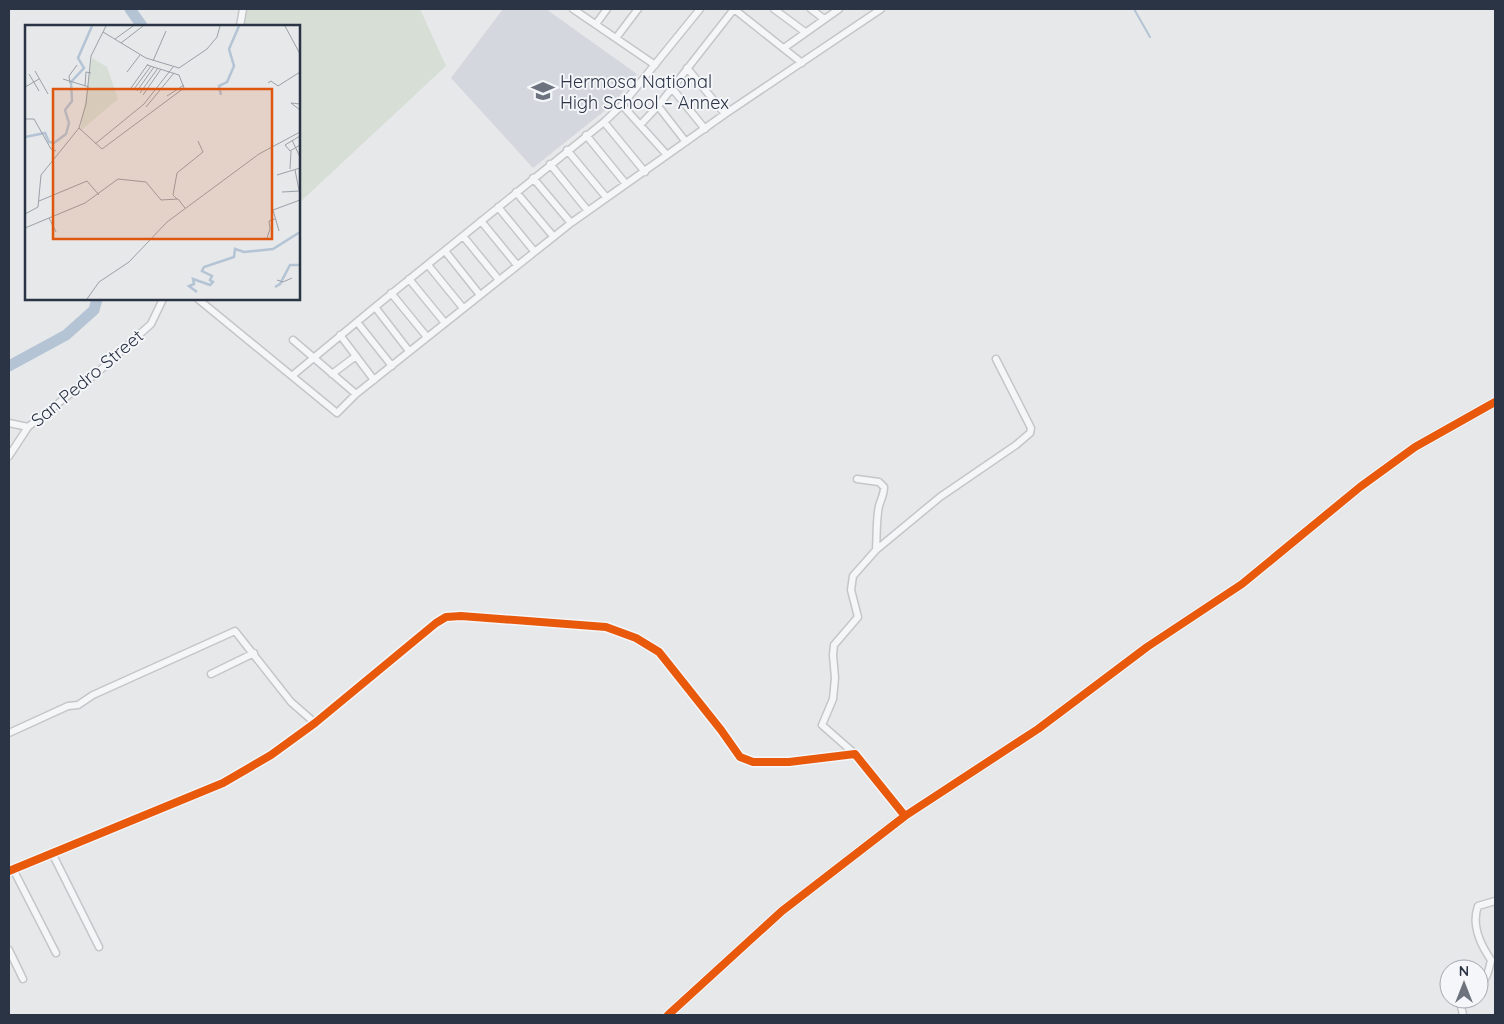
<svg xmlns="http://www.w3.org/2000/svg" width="1504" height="1024" font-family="Quicksand,sans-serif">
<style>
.built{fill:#d4d7dd}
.green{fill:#d6ded6}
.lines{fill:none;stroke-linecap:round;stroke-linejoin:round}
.stream{stroke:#b4c4d5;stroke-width:2}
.river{stroke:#b4c4d5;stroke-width:11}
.street-casing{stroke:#c4c6c8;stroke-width:9}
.secondary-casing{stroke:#c4c6c8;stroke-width:11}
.street{stroke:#f5f6f7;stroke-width:6}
.secondary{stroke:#f8f8f8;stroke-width:9}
.cycleway-casing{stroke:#f4f6f9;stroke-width:11}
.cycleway{stroke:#e8590c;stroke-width:8}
.labels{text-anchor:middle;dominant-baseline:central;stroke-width:4;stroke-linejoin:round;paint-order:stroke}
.poi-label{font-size:18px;fill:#2b3445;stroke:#f4f6f9;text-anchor:start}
.street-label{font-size:18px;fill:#2b3445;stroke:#f4f6f9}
.inset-river{fill:none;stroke:#b4c4d5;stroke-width:2.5}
.inset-road{fill:none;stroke:#9ba0a8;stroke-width:1}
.view{fill:#df570f;fill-opacity:0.15;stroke:#df570f;stroke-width:2.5}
.inset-edge{fill:none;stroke:#2b3445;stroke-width:2.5}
</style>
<rect width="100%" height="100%" fill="#e6e8ea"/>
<!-- built -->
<path class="built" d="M 503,9 L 546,9 L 637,74 L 613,104 L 533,168 L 451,78 Z"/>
<!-- green -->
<path class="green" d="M 243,9 L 420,9 L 446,66 L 299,203 L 299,26 L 239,26 Z"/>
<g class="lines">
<!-- stream -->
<path class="stream" d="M 1134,9 L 1150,37"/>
<!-- river -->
<path class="river" d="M 130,9 L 142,26
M 9,366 L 66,335 L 94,310 L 97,299"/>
<defs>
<path id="street" d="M 573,9 L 655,65
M 734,9 L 802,63
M 774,9 L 805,32
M 811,9 L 824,19
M 596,24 L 607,9
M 240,26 L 243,9
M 616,38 L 638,9
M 784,48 L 839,9
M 687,68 L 725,114
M 671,87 L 705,129
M 622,105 L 667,155
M 658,106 L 686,142
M 604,122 L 645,172
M 641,124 L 658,106 L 734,9
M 586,135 L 626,184
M 567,150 L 606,197
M 550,164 L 588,211
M 533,178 L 571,223
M 516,192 L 553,236
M 498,207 L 534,251
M 481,221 L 517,265
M 463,236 L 499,280
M 445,251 L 480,295
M 428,265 L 463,308
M 409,279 L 445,323
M 391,293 L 427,337
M 198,299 L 337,413 L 356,394 L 571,223 L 725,114 L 881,9
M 375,307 L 409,351
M 357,322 L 392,366
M 340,335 L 374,380
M 293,340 L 356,394
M 332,374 L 356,356
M 293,375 L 375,307 L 604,122 L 622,105 L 700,9
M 9,423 L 28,427
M 9,456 L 28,427 L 98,372 L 151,324 L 163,299
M 857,479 L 879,482 L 884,487 C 884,495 881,499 879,506 C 876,520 877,536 876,550
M 211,674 L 254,653
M 9,733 L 68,706 L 78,705 L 93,695 L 235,631 L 291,702 L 315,723
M 855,754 L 822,725 L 833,699 L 835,678 L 833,655 L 834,645 L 858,617 L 851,590 L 853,576 L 876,550 L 940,497 L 1016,445 L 1030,433 L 1031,428 L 996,359
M 52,853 L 99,947
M 13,869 L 56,953
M 9,871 L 223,783 L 271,755 L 315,723 L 436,623 L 446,617 L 461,616 L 606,627 L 636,638 L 659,652 L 721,730 L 740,757 L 753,762 L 789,762 L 855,754 L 905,816
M 9,950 L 23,979
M 1479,986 C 1487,980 1489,969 1491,960 C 1480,944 1471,925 1478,906 L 1495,901
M 1463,1015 L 1461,1006 L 1463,999"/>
<path id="secondary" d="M 668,1015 L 782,911 L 905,816 L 1038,729 L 1147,647 L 1242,584 L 1360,487 L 1415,447 L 1495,402"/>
</defs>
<!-- street casing -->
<use href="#street" class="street-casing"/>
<!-- secondary casing -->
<use href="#secondary" class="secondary-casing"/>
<!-- street -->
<use href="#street" class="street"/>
<!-- secondary -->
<use href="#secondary" class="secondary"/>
<defs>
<path id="cycleway" d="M 9,871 L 223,783 L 271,755 L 315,723 L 436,623 L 446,617 L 461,616 L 606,627 L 636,638 L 659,652 L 721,730 L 740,757 L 753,762 L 789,762 L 855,754 L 905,816
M 668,1015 L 782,911 L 905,816 L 1038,729 L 1147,647 L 1242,584 L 1360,487 L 1415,447 L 1495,402"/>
</defs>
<!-- cycleway casing -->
<use href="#cycleway" class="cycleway-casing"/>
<!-- cycleway -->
<use href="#cycleway" class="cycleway"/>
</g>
<!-- icons -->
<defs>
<symbol id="school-bare" viewBox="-9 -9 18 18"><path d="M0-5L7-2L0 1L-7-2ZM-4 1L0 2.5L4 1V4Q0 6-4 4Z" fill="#6c737f" stroke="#f4f6f9" stroke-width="2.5" paint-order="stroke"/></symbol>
</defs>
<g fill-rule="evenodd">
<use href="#school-bare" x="527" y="75" width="32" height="32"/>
</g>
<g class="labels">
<!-- poi labels -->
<g class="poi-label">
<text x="560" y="81">Hermosa National<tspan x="560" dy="21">High School – Annex</tspan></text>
</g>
<!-- street labels -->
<g class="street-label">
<text transform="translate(87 378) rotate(-40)">San Pedro Street</text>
</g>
</g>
<!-- overview -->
<g transform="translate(25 25)">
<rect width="275" height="275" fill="#e6e8ea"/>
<path d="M 67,33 L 82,42 L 93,74 L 55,106 Z" fill="#d6ded6"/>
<path class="inset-river" d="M 196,70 L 194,61 L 202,57 L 209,41 L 204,24 L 214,1M 0,112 L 20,108 L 24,117 L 29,118 L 41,109 L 44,98 L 40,85 L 47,76 L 46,57 L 59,43 L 53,33 L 67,1M 250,262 L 255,259 L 265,240 L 275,240M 172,267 L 164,261 L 169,259 L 168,254 L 185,260 L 188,257 L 185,255 L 187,251 L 177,246 L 179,242 L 209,232 L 210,224 L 219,227 L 248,224 L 275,207"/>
<path class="inset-road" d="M 260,1 L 275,29M 78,7 L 121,33 L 154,43 L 182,24 L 192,12 L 195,1M 90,14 L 108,1M 96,18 L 118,1M 128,36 L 141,6M 10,46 L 23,69M 102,47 L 115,30M 4,49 L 14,66M 38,54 L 64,62M 45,58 L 44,51 L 52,40M 243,58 L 246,56 L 253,61 L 275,47M 60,61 L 61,47 L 66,48M 0,62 L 14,54M 106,63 L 123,39M 109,64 L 126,41M 112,66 L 129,42M 115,68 L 133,43M 118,70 L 136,44M 142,71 L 159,60M 275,79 L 266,78 L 275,85M 121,82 L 149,48M 0,94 L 9,94 L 26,124 L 31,126M 54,103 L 77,124 L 159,63 L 154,50 L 122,40M 275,111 L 260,120 L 265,126 L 275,120M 267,115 L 275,132M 70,119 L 119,79 L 148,42M 265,144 L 266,126M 270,145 L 274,165M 252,150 L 275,143M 257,167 L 275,166M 152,174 L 148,170 L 152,148 L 178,127 L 173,116M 14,176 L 62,156 L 74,170M 0,189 L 13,182 L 16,150 L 54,103 L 61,79 L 66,31 L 81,1M 24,193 L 31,207M 0,203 L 60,178 L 93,154 L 121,157 L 136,175 L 153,174 L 160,183M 254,206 L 248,185 L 275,175M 242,213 L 245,204 L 244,196 L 250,194M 252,255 L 258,257 L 267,253M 62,274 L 74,257 L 104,237 L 142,197 L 234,129 L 275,107"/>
<path class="view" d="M 28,64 L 247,64 L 247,214 L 28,214 Z"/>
<rect width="275" height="275" class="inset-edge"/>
</g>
<!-- border -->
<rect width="1504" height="1024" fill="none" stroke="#2b3445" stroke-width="20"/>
<!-- north arrow -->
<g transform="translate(1464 984)"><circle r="24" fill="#f4f6f9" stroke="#a4a8b1"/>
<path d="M0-4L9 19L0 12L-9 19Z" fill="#6c737f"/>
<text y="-8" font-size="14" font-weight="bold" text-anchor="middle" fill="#2b3445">N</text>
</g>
</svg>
